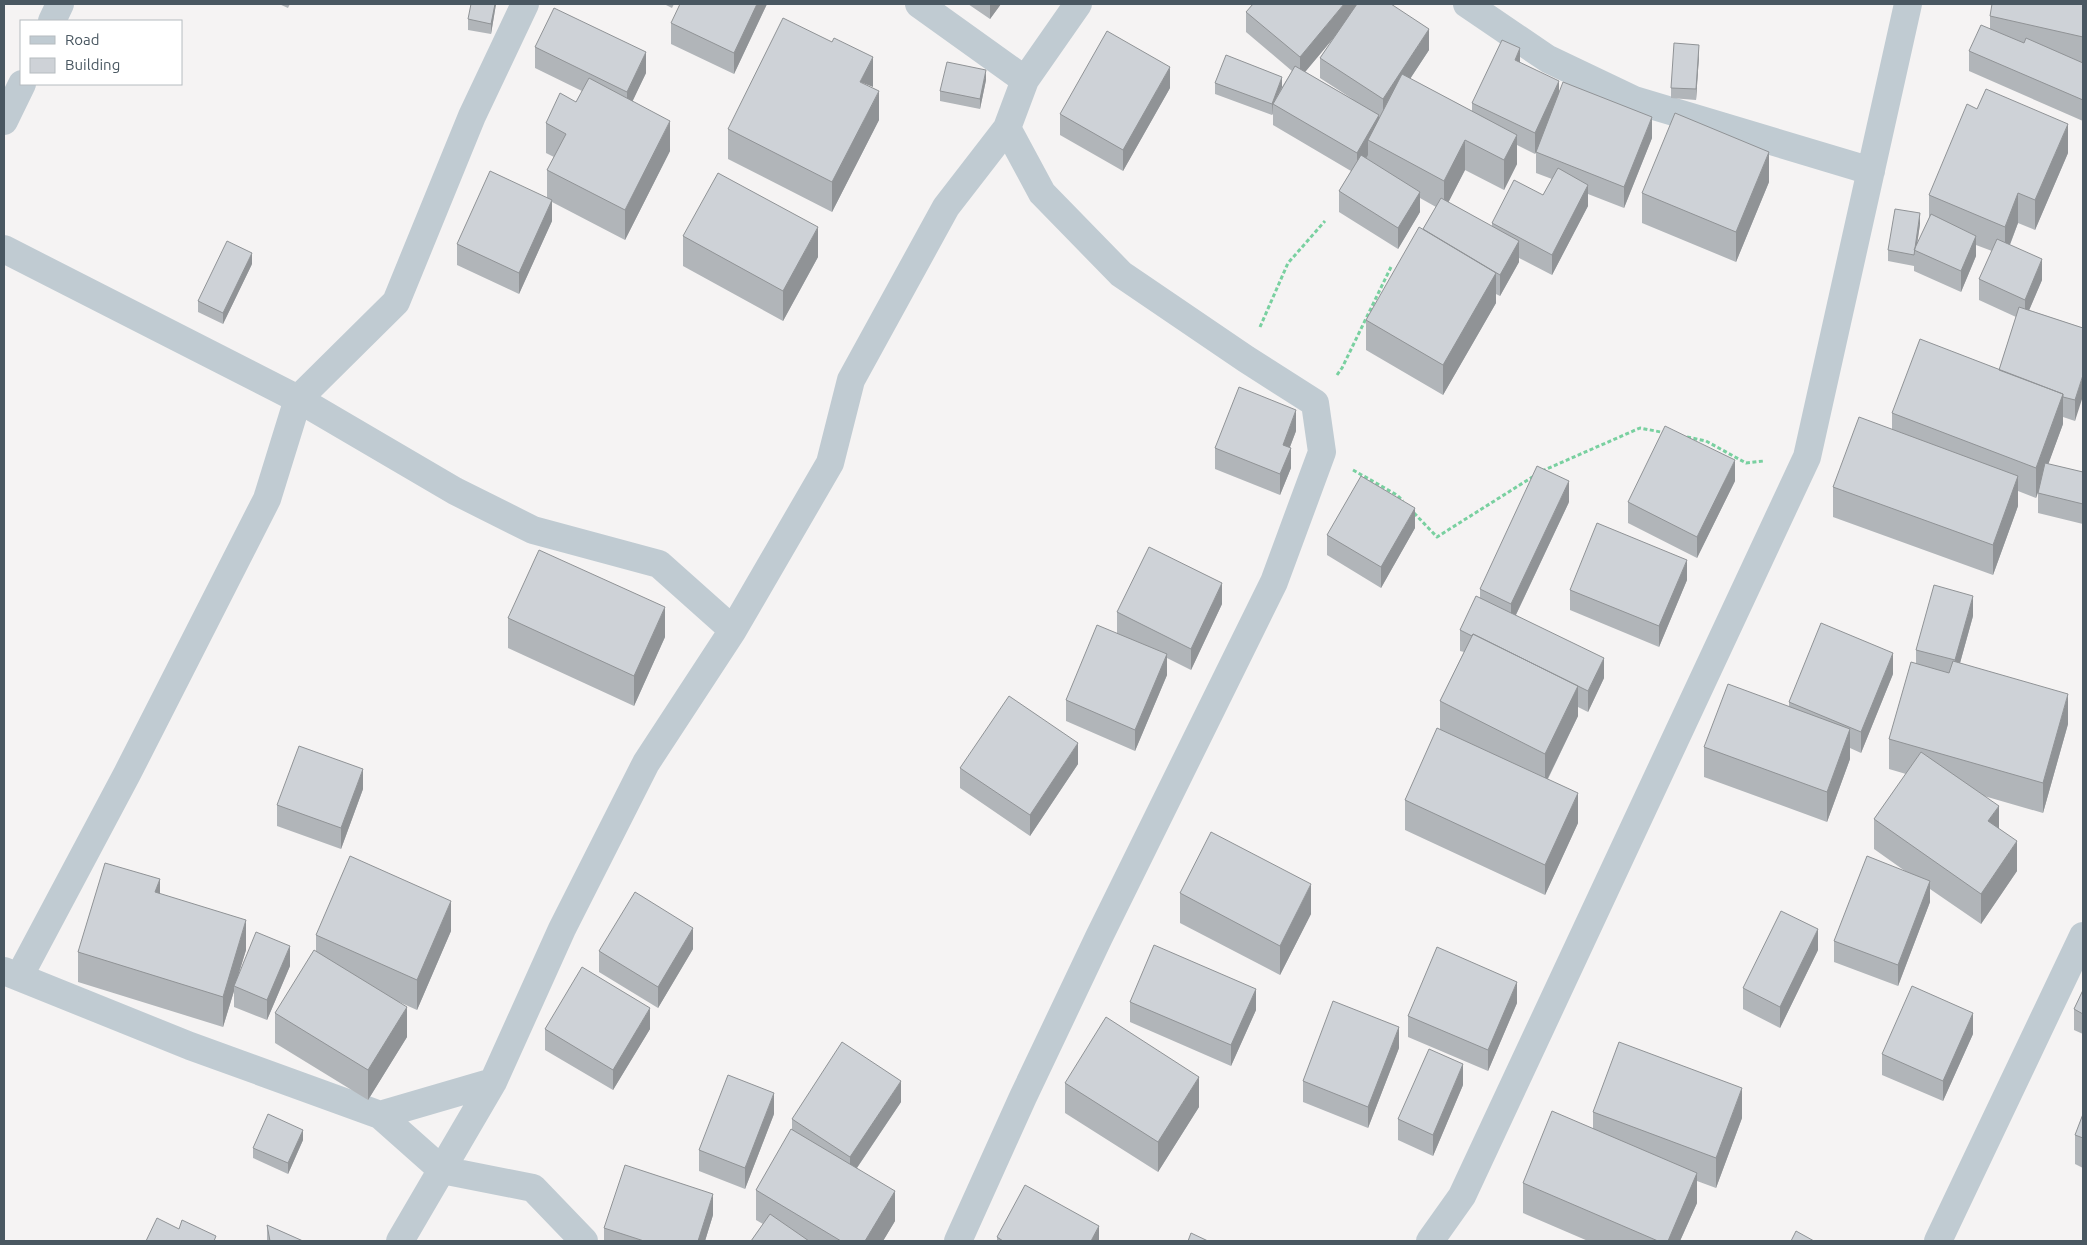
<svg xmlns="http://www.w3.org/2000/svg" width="2087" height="1245" font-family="Ubuntu,sans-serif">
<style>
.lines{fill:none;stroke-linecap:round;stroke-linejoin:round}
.path{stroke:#79d0a0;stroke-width:3;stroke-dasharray:4 2.5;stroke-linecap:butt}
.minor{stroke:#c0cbd2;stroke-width:28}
.wall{fill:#b1b5b9;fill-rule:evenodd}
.shaded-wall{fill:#909396}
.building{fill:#ced2d7;stroke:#909396}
</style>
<rect width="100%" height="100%" fill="#f5f3f3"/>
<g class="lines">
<!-- path -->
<path class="path" d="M 1260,327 L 1288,263 L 1325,221
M 1337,375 L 1342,368 L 1391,267
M 1687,437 L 1706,441 L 1746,463 L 1764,461
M 1353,470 L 1397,495 L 1403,501
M 1542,471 L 1640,428 L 1666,433
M 1414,513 L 1437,537 L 1534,476"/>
<!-- minor -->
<path class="minor" d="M 919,4 L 1025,80
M 1467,4 L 1548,59 L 1634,100 L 1871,171
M 52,21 L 60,4
M 4,121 L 22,84
M 4,249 L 298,399 L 455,491 L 533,530 L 659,564 L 733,630
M 4,971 L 190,1046 L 380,1115 L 442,1170 L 533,1188 L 584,1241
M 19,977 L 127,774 L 267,499 L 298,399 L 396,302 L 472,116 L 525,4
M 380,1115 L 493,1082
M 400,1241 L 493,1082 L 562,929 L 646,763 L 733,630 L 830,463 L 851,380 L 946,207 L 1007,128 L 1025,80 L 1078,4
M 958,1241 L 1023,1097 L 1099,937 L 1274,582 L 1322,452 L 1315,403 L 1246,359 L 1121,274 L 1042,193 L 1007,128
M 1430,1241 L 1462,1196 L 1807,457 L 1908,4
M 1938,1241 L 2083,936"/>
</g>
<!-- wall -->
<path class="wall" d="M 279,4 L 290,4 L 288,8 Z
M 496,4 L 491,34 L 468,30 L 468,19 Z
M 664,4 L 674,4 L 672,8 Z
M 767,4 L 734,74 L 671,44 L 671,23 Z
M 968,4 L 1001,4 L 990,19 Z
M 2083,4 L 2083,121 L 1969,71 L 1969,51 L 1990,29 L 1990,16 Z
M 1246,12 L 1429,50 L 1410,79 L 1472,111 L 1472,103 L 1520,63 L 1559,94 L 1652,138 L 1624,208 L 1588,194 L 1588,206 L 1552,275 L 1519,258 L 1519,262 L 1500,296 L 1496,294 L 1496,303 L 1443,395 L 1366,350 L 1366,320 L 1423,229 L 1436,207 L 1420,198 L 1420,212 L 1398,249 L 1339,212 L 1339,191 L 1351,171 L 1273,125 L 1273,114 L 1272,115 L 1215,94 L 1215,83 L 1282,87 L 1292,71 L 1246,32 ZM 1335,36 L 1320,58 L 1320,78 L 1354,100 L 1305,72 ZM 1517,145 L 1535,154 L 1536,152 L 1536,173 L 1552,179 L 1543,195 L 1492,223 L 1492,227 L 1448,202 L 1465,170 L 1504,190 L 1517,164 Z
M 535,47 L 646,73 L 632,101 L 670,151 L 625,240 L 552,202 L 552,221 L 519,294 L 457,265 L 457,244 L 547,198 L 547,170 L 554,157 L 546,153 L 546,123 L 576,102 L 582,91 L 535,68 Z
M 1699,56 L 1696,100 L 1671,98 L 1671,88 Z
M 986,80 L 980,109 L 940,101 L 940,91 Z
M 1170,88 L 1123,171 L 1060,135 L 1060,114 Z
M 879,120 L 832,212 L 728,159 L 728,129 Z
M 2068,153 L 2035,230 L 2018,223 L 2010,245 L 2042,280 L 2029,310 L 2083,328 L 2075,421 L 2063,417 L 2063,424 L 2048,464 L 2083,472 L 2083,524 L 2038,513 L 2038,493 L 2039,488 L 2036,498 L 2018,491 L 2018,506 L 1993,575 L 1833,517 L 1833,487 L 1892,430 L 1892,413 L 1999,370 L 2016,317 L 1979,300 L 1979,279 L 1992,251 L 1976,245 L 1976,256 L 1961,292 L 1914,271 L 1914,260 L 1914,266 L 1888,261 L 1888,250 L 1920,224 L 1917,245 L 1929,218 L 1929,195 Z
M 1769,182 L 1736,262 L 1642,223 L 1642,193 Z
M 683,236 L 818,257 L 783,321 L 683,266 Z
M 252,264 L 223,324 L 198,312 L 198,301 Z
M 1296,431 L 1290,447 L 1291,468 L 1280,495 L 1215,469 L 1215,448 Z
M 1735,481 L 1697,558 L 1628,523 L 1628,502 Z
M 1569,502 L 1516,615 L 1604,678 L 1588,712 L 1578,707 L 1578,716 L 1548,779 L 1578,823 L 1545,895 L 1405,830 L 1405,800 L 1440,729 L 1440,701 L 1464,652 L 1460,651 L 1460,630 L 1480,598 L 1480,589 Z
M 1415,528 L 1381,588 L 1327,555 L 1327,535 Z
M 1687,580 L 1659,647 L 1570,610 L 1570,590 Z
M 1222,604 L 1191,670 L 1167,658 L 1167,675 L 1135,751 L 1066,721 L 1066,700 L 1117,633 L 1117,612 Z
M 1973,616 L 1960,663 L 2068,724 L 2043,813 L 1984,796 L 2017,871 L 1981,924 L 1930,889 L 1930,902 L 1898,986 L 1834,962 L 1834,941 L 1905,871 L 1874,849 L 1874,819 L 1906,774 L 1889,769 L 1889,739 L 1916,663 L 1916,650 Z
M 508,618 L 665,637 L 634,706 L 508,648 Z
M 1893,674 L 1861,753 L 1850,748 L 1850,759 L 1827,822 L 1704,777 L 1704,747 L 1789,706 L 1789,702 Z
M 1078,764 L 1030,836 L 960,788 L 960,768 Z
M 363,789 L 341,849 L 277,826 L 277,805 Z
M 1180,893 L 1311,914 L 1280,975 L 1180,923 Z
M 160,894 L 246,950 L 239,972 L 290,966 L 267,1020 L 234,1007 L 234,991 L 223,1027 L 78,982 L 78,952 Z
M 451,931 L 417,1010 L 399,1002 L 407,1037 L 368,1100 L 275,1043 L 275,1013 L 316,951 L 316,935 Z
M 693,949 L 658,1008 L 599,972 L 599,951 Z
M 1818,950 L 1780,1028 L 1743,1009 L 1743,988 Z
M 2083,990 L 2083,1034 L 2074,1030 L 2074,1009 Z
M 1130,1002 L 1256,1010 L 1231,1066 L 1130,1022 Z
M 1517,1003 L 1488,1071 L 1408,1037 L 1408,1016 Z
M 545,1029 L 650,1029 L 613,1090 L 545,1050 Z
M 1973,1034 L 1943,1101 L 1882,1075 L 1882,1054 Z
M 1399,1048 L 1368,1128 L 1303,1102 L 1303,1081 Z
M 1065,1083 L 1199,1107 L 1158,1172 L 1065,1113 Z
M 1463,1085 L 1433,1156 L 1398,1140 L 1398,1119 Z
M 901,1102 L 857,1168 L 895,1221 L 883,1241 L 751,1241 L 763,1224 L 756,1220 L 756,1190 L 792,1130 L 792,1119 Z
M 1593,1112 L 1742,1118 L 1716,1188 L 1697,1181 L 1697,1203 L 1680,1241 L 1588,1241 L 1523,1213 L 1523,1183 L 1593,1128 Z
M 774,1114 L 745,1189 L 699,1171 L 699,1150 Z
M 2083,1114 L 2083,1168 L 2075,1164 L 2075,1135 Z
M 303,1140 L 288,1174 L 253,1158 L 253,1148 Z
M 713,1215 L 705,1241 L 604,1241 L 604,1228 Z
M 267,1225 L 303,1241 L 267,1241 Z
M 997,1237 L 1099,1241 L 997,1241 Z"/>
<!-- shaded-wall -->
<path class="shaded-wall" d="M 495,4 L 496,4 L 491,34 L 491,24 Z
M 757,4 L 767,4 L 734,74 L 734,53 Z
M 990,4 L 1001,4 L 990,19 Z
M 1344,4 L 1362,4 L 1300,78 L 1300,57 Z
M 1429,29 L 1429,50 L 1383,120 L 1383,99 Z
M 1699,45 L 1699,56 L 1696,100 L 1696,89 Z
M 1520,48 L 1520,69 L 1515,60 Z
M 646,52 L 646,73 L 627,113 L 627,92 Z
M 873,57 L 873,87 L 860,82 Z
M 1170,67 L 1170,88 L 1123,171 L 1123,150 Z
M 986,70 L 986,80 L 980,109 L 980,99 Z
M 1282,77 L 1282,87 L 1273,104 L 1272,115 L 1272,104 Z
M 1559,81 L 1559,102 L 1535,154 L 1535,133 Z
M 879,91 L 879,120 L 832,212 L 832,182 Z
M 1379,115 L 1379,136 L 1368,140 L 1368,155 L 1357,174 L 1357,153 Z
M 1652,117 L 1652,138 L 1624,208 L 1624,187 Z
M 670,121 L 670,151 L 625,240 L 625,210 Z
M 2068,124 L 2068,153 L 2035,230 L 2035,200 Z
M 1517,135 L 1517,164 L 1504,190 L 1504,160 Z
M 1465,140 L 1465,170 L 1444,211 L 1444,181 Z
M 1769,152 L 1769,182 L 1736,262 L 1736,232 Z
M 1588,185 L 1588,206 L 1552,275 L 1552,255 Z
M 1420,192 L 1420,212 L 1398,249 L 1398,228 Z
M 2018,193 L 2018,223 L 2005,257 L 2005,227 Z
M 552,200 L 552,221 L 519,294 L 519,273 Z
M 1920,213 L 1920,224 L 1916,251 L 1914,250 L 1914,266 L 1914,255 Z
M 818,227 L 818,257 L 783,321 L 783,291 Z
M 1976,236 L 1976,256 L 1961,292 L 1961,271 Z
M 1519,241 L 1519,262 L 1500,296 L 1500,275 Z
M 252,253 L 252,264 L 223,324 L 223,313 Z
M 2042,259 L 2042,280 L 2025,320 L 2025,300 Z
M 1496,273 L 1496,303 L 1443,395 L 1443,365 Z
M 2083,375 L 2083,396 L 2075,421 L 2075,400 Z
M 2063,394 L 2063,424 L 2036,498 L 2036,468 Z
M 1296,410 L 1296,431 L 1283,465 L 1283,445 Z
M 1291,448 L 1291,468 L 1280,495 L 1280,474 Z
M 1735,460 L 1735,481 L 1697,558 L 1697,537 Z
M 2018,476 L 2018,506 L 1993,575 L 1993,545 Z
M 1569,481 L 1569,502 L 1511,625 L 1511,604 Z
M 1415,508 L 1415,528 L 1381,588 L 1381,567 Z
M 1687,560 L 1687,580 L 1659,647 L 1659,626 Z
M 1222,583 L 1222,604 L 1191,670 L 1191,649 Z
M 1973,596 L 1973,616 L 1955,681 L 1955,660 Z
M 665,607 L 665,637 L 634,706 L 634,676 Z
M 1893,653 L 1893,674 L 1861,753 L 1861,732 Z
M 1167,654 L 1167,675 L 1135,751 L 1135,730 Z
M 1604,658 L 1604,678 L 1588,712 L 1588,691 Z
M 1578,686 L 1578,716 L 1545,784 L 1545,754 Z
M 2068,694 L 2068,724 L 2043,813 L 2043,783 Z
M 1850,729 L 1850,759 L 1827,822 L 1827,792 Z
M 1078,743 L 1078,764 L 1030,836 L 1030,815 Z
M 363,769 L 363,789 L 341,849 L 341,828 Z
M 1578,793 L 1578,823 L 1545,895 L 1545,865 Z
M 1999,806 L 1999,836 L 1988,821 Z
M 2017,841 L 2017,871 L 1981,924 L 1981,894 Z
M 160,879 L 160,909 L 155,892 Z
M 1930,881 L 1930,902 L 1898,986 L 1898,965 Z
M 1311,884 L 1311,914 L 1280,975 L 1280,946 Z
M 451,901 L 451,931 L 417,1010 L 417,980 Z
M 246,920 L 246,950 L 235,986 L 234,986 L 234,991 L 223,1027 L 223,997 Z
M 693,928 L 693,949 L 658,1008 L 658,987 Z
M 1818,929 L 1818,950 L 1780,1028 L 1780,1007 Z
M 290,946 L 290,966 L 267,1020 L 267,1000 Z
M 1517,982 L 1517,1003 L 1488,1071 L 1488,1050 Z
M 1256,989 L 1256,1010 L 1231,1066 L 1231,1045 Z
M 407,1007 L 407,1037 L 368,1100 L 368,1070 Z
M 650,1008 L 650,1029 L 613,1090 L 613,1070 Z
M 1973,1013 L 1973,1034 L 1943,1101 L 1943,1081 Z
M 1399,1027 L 1399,1048 L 1368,1128 L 1368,1107 Z
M 1463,1064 L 1463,1085 L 1433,1156 L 1433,1135 Z
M 1199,1077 L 1199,1107 L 1158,1172 L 1158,1142 Z
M 901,1081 L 901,1102 L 850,1178 L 850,1157 Z
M 1742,1088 L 1742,1118 L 1716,1188 L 1716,1158 Z
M 774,1093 L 774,1114 L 745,1189 L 745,1168 Z
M 303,1130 L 303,1140 L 288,1174 L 288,1163 Z
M 1697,1173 L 1697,1203 L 1680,1241 L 1668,1241 Z
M 895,1191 L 895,1221 L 883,1241 L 865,1241 Z
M 713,1194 L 713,1215 L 705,1241 L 698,1241 Z
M 1099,1226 L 1099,1241 L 1091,1241 Z"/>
<!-- building -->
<path class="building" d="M 471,4 L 495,4 L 491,24 L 468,19 Z
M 680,4 L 757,4 L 734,53 L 671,23 Z
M 1253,4 L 1344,4 L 1300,57 L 1246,12 Z
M 1357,4 L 1391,4 L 1429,29 L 1383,99 L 1320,58 Z
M 1992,4 L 2083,4 L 2083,37 L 1990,16 Z
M 554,8 L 646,52 L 627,92 L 535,47 Z
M 783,18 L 832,42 L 834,38 L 873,57 L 860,82 L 879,91 L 832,182 L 728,129 Z
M 1981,25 L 2024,43 L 2026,38 L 2083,63 L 2083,100 L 1969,51 Z
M 1107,31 L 1170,67 L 1123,150 L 1060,114 Z
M 1502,40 L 1520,48 L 1515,60 L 1559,81 L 1535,133 L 1472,103 Z
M 1674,43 L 1699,45 L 1696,89 L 1671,88 Z
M 1226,55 L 1282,77 L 1272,104 L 1215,83 Z
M 947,62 L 986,70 L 980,99 L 940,91 Z
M 1295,66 L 1379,115 L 1357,153 L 1273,104 Z
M 1402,74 L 1517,135 L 1504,160 L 1465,140 L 1444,181 L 1368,140 Z
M 589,78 L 670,121 L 625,210 L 547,170 L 566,134 L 546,123 L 560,93 L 576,102 Z
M 1563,82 L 1652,117 L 1624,187 L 1536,152 Z
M 1986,89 L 2068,124 L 2035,200 L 2018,193 L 2005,227 L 1929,195 L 1967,104 L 1977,109 Z
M 1675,113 L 1769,152 L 1736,232 L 1642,193 Z
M 1361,155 L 1420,192 L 1398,228 L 1339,191 Z
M 1558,168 L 1588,185 L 1552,255 L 1492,223 L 1514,180 L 1543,195 Z
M 490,171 L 552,200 L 519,273 L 457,244 Z
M 718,173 L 818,227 L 783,291 L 683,236 Z
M 1441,198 L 1519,241 L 1500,275 L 1423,229 Z
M 1895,209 L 1920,213 L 1914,255 L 1888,250 Z
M 1931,214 L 1976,236 L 1961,271 L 1914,250 Z
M 1419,227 L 1496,273 L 1443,365 L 1366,320 Z
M 1997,239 L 2042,259 L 2025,300 L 1979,279 Z
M 227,241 L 252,253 L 223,313 L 198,301 Z
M 2019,307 L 2083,328 L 2083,375 L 2075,400 L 2063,397 L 2063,394 L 1999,370 Z
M 1920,339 L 2063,394 L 2036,468 L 1892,413 Z
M 1239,387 L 1296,410 L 1283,445 L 1291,448 L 1280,474 L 1215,448 Z
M 1859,417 L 2018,476 L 1993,545 L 1833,487 Z
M 1665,426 L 1735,460 L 1697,537 L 1628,502 Z
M 2045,463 L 2083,472 L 2083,504 L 2038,493 Z
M 1537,466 L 1569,481 L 1511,604 L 1480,589 Z
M 1361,476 L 1415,508 L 1381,567 L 1327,535 Z
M 1597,523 L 1687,560 L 1659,626 L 1570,590 Z
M 1149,547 L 1222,583 L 1191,649 L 1117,612 Z
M 539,550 L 665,607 L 634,676 L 508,618 Z
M 1934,585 L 1973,596 L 1955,660 L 1916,650 Z
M 1476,596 L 1604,658 L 1588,691 L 1473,634 L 1472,636 L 1460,630 Z
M 1821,623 L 1893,653 L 1861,732 L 1789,702 Z
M 1097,625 L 1167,654 L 1135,730 L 1066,700 Z
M 1473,634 L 1578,686 L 1545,754 L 1440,701 Z
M 1953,661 L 2068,694 L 2043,783 L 1889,739 L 1911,662 L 1949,673 Z
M 1728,684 L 1850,729 L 1827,792 L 1704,747 Z
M 1009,696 L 1078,743 L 1030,815 L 960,768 Z
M 1437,728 L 1578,793 L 1545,865 L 1405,800 Z
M 299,746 L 363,769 L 341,828 L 277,805 Z
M 1921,752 L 1999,806 L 1988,821 L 2017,841 L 1981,894 L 1874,819 Z
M 1211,832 L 1311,884 L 1280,946 L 1180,893 Z
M 350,856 L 451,901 L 417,980 L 316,935 Z
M 1867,856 L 1930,881 L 1898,965 L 1834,941 Z
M 105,863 L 160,879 L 155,892 L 246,920 L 223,997 L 78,952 Z
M 635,892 L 693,928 L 658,987 L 599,951 Z
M 1781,911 L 1818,929 L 1780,1007 L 1743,988 Z
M 256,932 L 290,946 L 267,1000 L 234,986 Z
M 1154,945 L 1256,989 L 1231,1045 L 1130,1002 Z
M 1437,947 L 1517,982 L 1488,1050 L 1408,1016 Z
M 314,950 L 407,1007 L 368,1070 L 275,1013 Z
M 582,967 L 650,1008 L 613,1070 L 545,1029 Z
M 1912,986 L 1973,1013 L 1943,1081 L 1882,1054 Z
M 2083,990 L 2083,1014 L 2074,1009 Z
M 1333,1001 L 1399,1027 L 1368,1107 L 1303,1081 Z
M 1106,1017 L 1199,1077 L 1158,1142 L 1065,1083 Z
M 842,1042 L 901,1081 L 850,1157 L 792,1119 Z
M 1619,1042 L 1742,1088 L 1716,1158 L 1593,1112 Z
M 1429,1049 L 1463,1064 L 1433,1135 L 1398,1119 Z
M 728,1075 L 774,1093 L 745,1168 L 699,1150 Z
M 1552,1111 L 1697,1173 L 1668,1241 L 1658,1241 L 1523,1183 Z
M 268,1114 L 303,1130 L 288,1163 L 253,1148 Z
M 2083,1114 L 2083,1138 L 2075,1135 Z
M 791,1129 L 895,1191 L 865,1241 L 841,1241 L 756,1190 Z
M 625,1165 L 713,1194 L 698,1241 L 644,1241 L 604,1228 Z
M 1025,1185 L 1099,1226 L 1091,1241 L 1003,1241 L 997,1237 Z
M 770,1214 L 809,1241 L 751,1241 Z
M 157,1218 L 179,1229 L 182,1220 L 216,1236 L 214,1241 L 146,1241 Z
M 267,1225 L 303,1241 L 270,1241 Z
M 1796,1231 L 1814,1241 L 1791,1241 Z
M 1191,1233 L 1208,1241 L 1188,1241 Z"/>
<!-- border -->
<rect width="2087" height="1245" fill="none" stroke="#495761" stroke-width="10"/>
<!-- legend -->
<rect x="20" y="20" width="162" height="65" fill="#ffffff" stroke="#b6bcc0"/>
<rect x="30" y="36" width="25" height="8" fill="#c0cbd2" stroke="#b6bcc0"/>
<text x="65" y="45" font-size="15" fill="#495761">Road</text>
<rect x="30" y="58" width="25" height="15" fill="#ced2d7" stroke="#b6bcc0"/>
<text x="65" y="70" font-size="15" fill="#495761">Building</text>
</svg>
